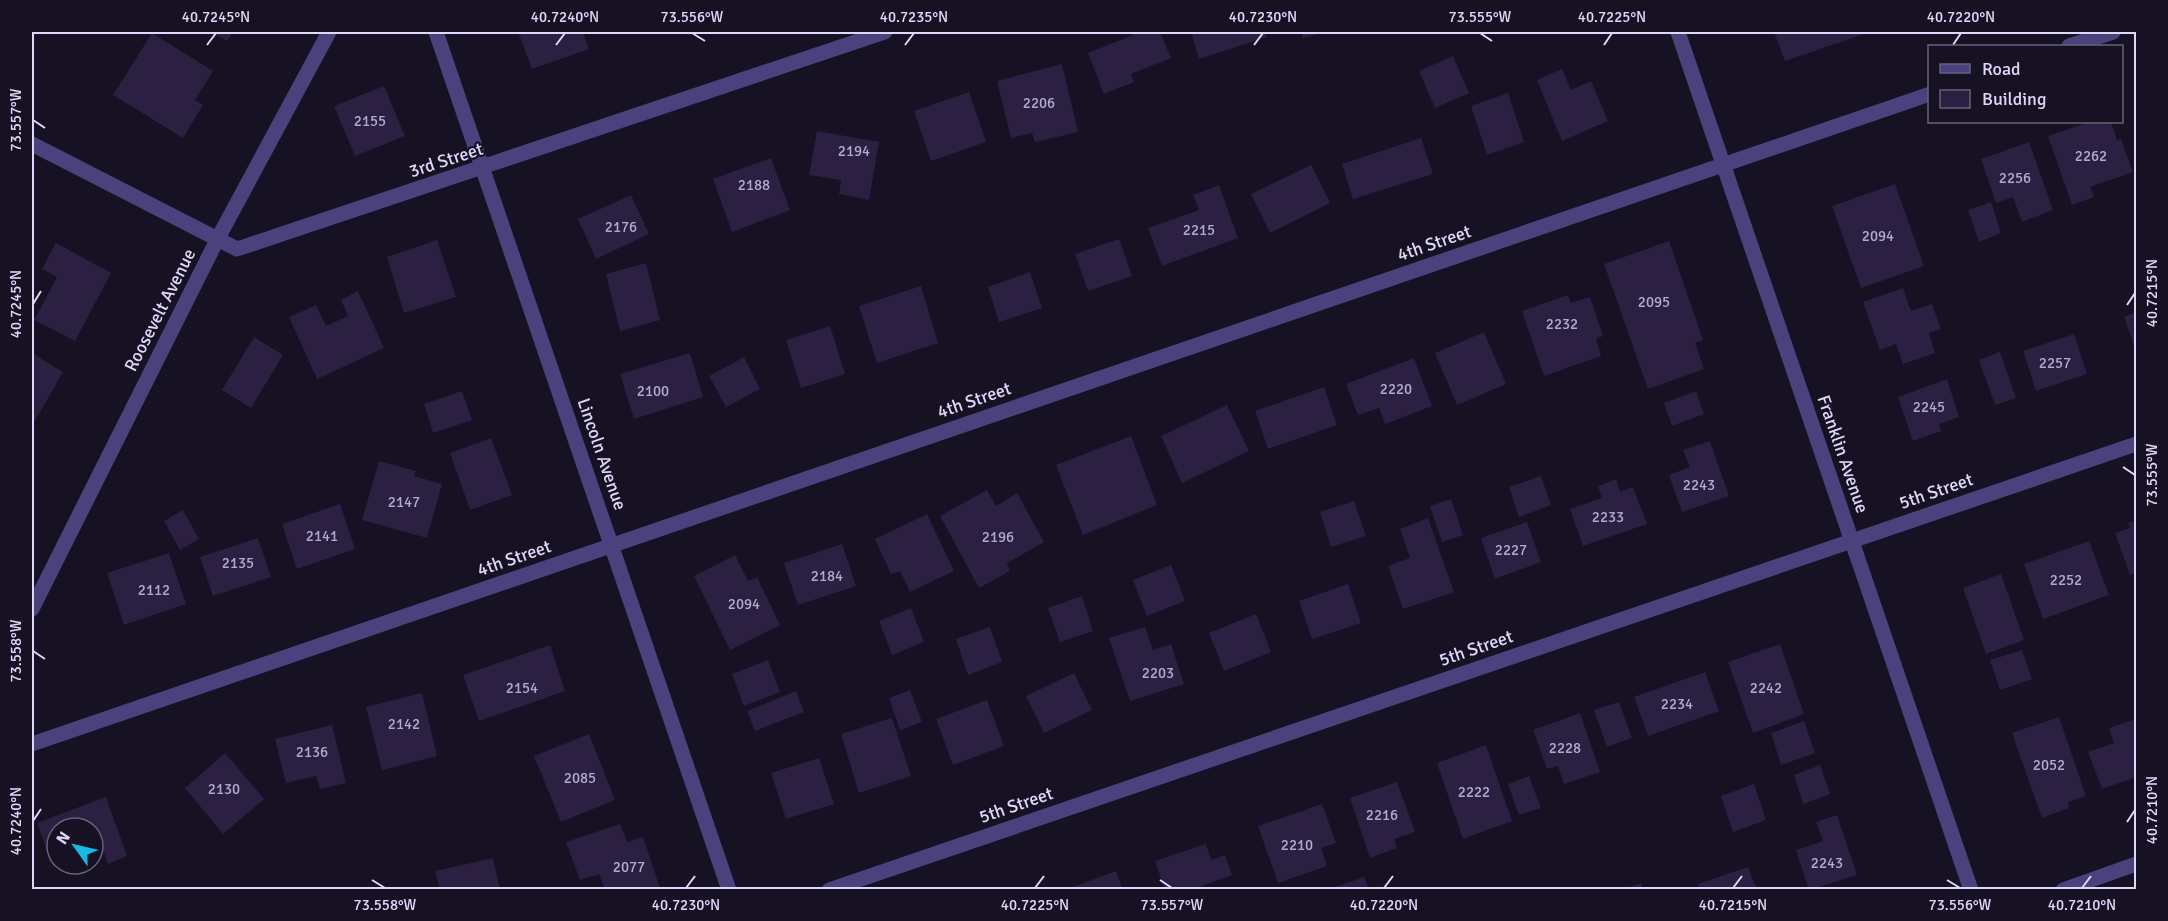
<svg xmlns="http://www.w3.org/2000/svg" width="2168" height="921" font-family="Signika,sans-serif">
<style>
.building{fill:#2b1f42}
.lines{fill:none;stroke-linecap:round;stroke-linejoin:round}
.minor{stroke:#4b417d;stroke-width:15}
.ticks{fill:none;stroke:#e0d8fb;stroke-width:2}
.labels{text-anchor:middle;dominant-baseline:central;stroke-width:4.5;stroke-linejoin:round;paint-order:stroke}
.number-label{font-size:15px;fill:#b3aacd}
.street-label{font-size:18px;fill:#e0d8fb;stroke:#171124}
.neatline{fill:none;stroke:#e0d8fb;stroke-width:2}
.ticks-label{font-size:15px;text-anchor:middle;fill:#e0d8fb}
</style>
<rect width="100%" height="100%" fill="#171124"/>
<!-- building -->
<path class="building" d="M 211,32 L 233,32 L 227,41 Z
M 518,32 L 583,32 L 589,49 L 532,69 Z
M 1140,32 L 1160,32 L 1171,58 L 1131,74 L 1134,82 L 1104,94 L 1088,53 Z
M 1191,32 L 1265,32 L 1267,37 L 1199,59 Z
M 1301,32 L 1324,32 L 1303,38 Z
M 1774,32 L 1870,32 L 1785,61 Z
M 152,33 L 213,71 L 195,100 L 203,105 L 183,138 L 113,95 Z
M 1453,56 L 1469,93 L 1435,108 L 1419,71 Z
M 1062,64 L 1078,132 L 1035,142 L 1032,133 L 1011,138 L 997,81 Z
M 1562,69 L 1571,90 L 1591,81 L 1608,121 L 1562,141 L 1537,80 Z
M 384,86 L 405,136 L 355,156 L 334,106 Z
M 969,92 L 986,142 L 931,161 L 914,111 Z
M 1508,93 L 1524,142 L 1487,155 L 1471,106 Z
M 2089,122 L 2111,122 L 2117,140 L 2121,139 L 2133,172 L 2090,187 L 2094,197 L 2072,205 L 2048,136 Z
M 817,131 L 879,142 L 869,200 L 839,194 L 841,180 L 809,175 Z
M 1421,138 L 1433,174 L 1353,199 L 1342,164 Z
M 2029,142 L 2053,210 L 2022,222 L 2013,197 L 1996,203 L 1981,159 Z
M 771,158 L 790,210 L 732,232 L 713,179 Z
M 1311,165 L 1330,203 L 1270,233 L 1251,194 Z
M 1895,184 L 1924,266 L 1861,288 L 1832,206 Z
M 1219,185 L 1238,238 L 1162,266 L 1148,228 L 1199,210 L 1193,195 Z
M 631,195 L 649,234 L 596,259 L 578,219 Z
M 1991,202 L 2001,233 L 1979,242 L 1968,210 Z
M 1119,239 L 1132,276 L 1088,291 L 1075,254 Z
M 437,240 L 456,297 L 404,313 L 387,257 Z
M 1669,241 L 1703,340 L 1695,343 L 1704,369 L 1648,389 L 1604,264 Z
M 56,243 L 111,273 L 75,341 L 34,320 L 57,277 L 42,269 Z
M 646,263 L 660,320 L 620,331 L 606,274 Z
M 1030,272 L 1042,308 L 999,322 L 988,287 Z
M 921,286 L 938,343 L 877,363 L 859,306 Z
M 1903,288 L 1911,311 L 1932,304 L 1941,329 L 1929,333 L 1935,353 L 1903,364 L 1896,344 L 1880,350 L 1863,302 Z
M 358,291 L 384,348 L 317,379 L 289,317 L 316,305 L 326,326 L 348,316 L 341,300 Z
M 1568,295 L 1571,303 L 1590,297 L 1603,336 L 1596,339 L 1601,356 L 1544,376 L 1522,311 Z
M 2136,312 L 2136,351 L 2124,317 Z
M 830,326 L 845,374 L 801,388 L 786,340 Z
M 1484,332 L 1506,384 L 1457,405 L 1435,353 Z
M 2074,334 L 2087,374 L 2036,391 L 2023,351 Z
M 254,337 L 283,355 L 251,408 L 222,390 Z
M 2000,352 L 2016,398 L 1995,405 L 1979,360 Z
M 32,353 L 63,372 L 32,426 Z
M 690,353 L 703,397 L 634,419 L 620,374 Z
M 744,357 L 760,389 L 726,407 L 709,376 Z
M 1414,358 L 1432,406 L 1385,424 L 1379,408 L 1358,415 L 1346,384 Z
M 1947,379 L 1959,417 L 1939,424 L 1941,431 L 1913,441 L 1898,397 Z
M 1324,387 L 1337,425 L 1268,449 L 1255,411 Z
M 462,391 L 472,420 L 433,433 L 424,404 Z
M 1696,391 L 1704,414 L 1672,426 L 1664,403 Z
M 1227,405 L 1249,451 L 1182,483 L 1161,436 Z
M 1131,436 L 1157,505 L 1083,535 L 1056,465 Z
M 491,438 L 512,495 L 470,510 L 450,453 Z
M 1710,441 L 1729,496 L 1682,512 L 1669,475 L 1690,467 L 1683,450 Z
M 379,461 L 416,471 L 414,476 L 442,484 L 427,538 L 362,520 Z
M 1541,476 L 1551,505 L 1519,517 L 1509,487 Z
M 1616,479 L 1620,492 L 1633,487 L 1647,524 L 1583,546 L 1570,509 L 1602,498 L 1598,486 Z
M 987,490 L 996,506 L 1017,493 L 1044,542 L 1007,563 L 1010,571 L 979,588 L 940,516 Z
M 1451,499 L 1463,535 L 1442,542 L 1430,506 Z
M 1354,501 L 1366,536 L 1331,547 L 1320,512 Z
M 340,504 L 355,549 L 297,569 L 282,524 Z
M 183,510 L 199,539 L 180,550 L 164,521 Z
M 927,514 L 954,571 L 910,592 L 900,571 L 891,574 L 875,539 Z
M 1428,518 L 1454,592 L 1403,609 L 1388,566 L 1410,558 L 1400,529 Z
M 2136,520 L 2136,573 L 2130,575 L 2115,533 L 2130,528 L 2128,523 Z
M 1527,522 L 1541,562 L 1495,579 L 1481,538 Z
M 258,538 L 271,577 L 213,596 L 200,557 Z
M 2089,541 L 2109,595 L 2043,619 L 2024,564 Z
M 842,544 L 856,586 L 798,605 L 784,563 Z
M 169,553 L 186,604 L 124,625 L 107,573 Z
M 735,555 L 748,581 L 757,577 L 780,625 L 730,650 L 694,576 Z
M 1171,565 L 1185,601 L 1147,616 L 1133,580 Z
M 2001,574 L 2024,640 L 1986,654 L 1963,588 Z
M 1348,584 L 1361,623 L 1312,639 L 1299,601 Z
M 1082,596 L 1093,631 L 1060,642 L 1048,608 Z
M 911,608 L 924,642 L 892,655 L 879,621 Z
M 1256,614 L 1271,652 L 1224,671 L 1209,633 Z
M 990,627 L 1002,662 L 968,675 L 956,639 Z
M 1145,627 L 1153,650 L 1171,644 L 1184,684 L 1130,701 L 1109,638 Z
M 1780,644 L 1804,714 L 1753,733 L 1728,662 Z
M 550,645 L 565,691 L 479,721 L 463,675 Z
M 2022,650 L 2032,679 L 2000,690 L 1990,660 Z
M 768,660 L 780,692 L 744,706 L 732,674 Z
M 1705,672 L 1719,711 L 1648,736 L 1634,697 Z
M 1074,673 L 1092,710 L 1044,733 L 1026,696 Z
M 910,690 L 922,722 L 900,730 L 889,698 Z
M 796,691 L 804,712 L 755,731 L 747,711 Z
M 422,693 L 437,756 L 382,770 L 366,707 Z
M 987,700 L 1004,746 L 953,765 L 936,719 Z
M 1619,702 L 1632,738 L 1607,747 L 1594,710 Z
M 1580,713 L 1600,772 L 1564,784 L 1558,766 L 1547,769 L 1533,730 Z
M 2059,717 L 2086,796 L 2068,802 L 2069,808 L 2042,818 L 2012,733 Z
M 892,718 L 911,776 L 859,793 L 841,734 Z
M 2136,719 L 2136,777 L 2102,789 L 2088,752 L 2114,743 L 2109,728 Z
M 1804,721 L 1815,753 L 1781,765 L 1771,733 Z
M 332,725 L 346,783 L 320,789 L 316,776 L 286,783 L 275,739 Z
M 589,734 L 615,800 L 561,822 L 534,756 Z
M 1486,745 L 1512,821 L 1463,839 L 1437,763 Z
M 225,753 L 264,799 L 223,834 L 185,788 Z
M 819,758 L 834,804 L 786,819 L 771,773 Z
M 1820,765 L 1830,794 L 1803,804 L 1794,775 Z
M 1529,776 L 1541,808 L 1519,815 L 1508,784 Z
M 1397,782 L 1415,832 L 1394,839 L 1397,848 L 1370,858 L 1350,798 Z
M 1754,784 L 1766,820 L 1733,832 L 1721,796 Z
M 106,797 L 127,856 L 108,864 L 102,847 L 93,851 L 93,828 L 57,828 L 57,865 L 53,866 L 37,823 Z
M 1322,804 L 1336,843 L 1321,848 L 1327,866 L 1278,883 L 1258,826 Z
M 1837,815 L 1857,875 L 1809,890 L 1796,850 L 1823,841 L 1816,822 Z
M 620,824 L 627,842 L 643,837 L 660,888 L 605,890 L 599,874 L 580,880 L 566,842 Z
M 1206,844 L 1211,860 L 1225,855 L 1232,875 L 1191,890 L 1165,890 L 1155,861 Z
M 493,858 L 500,890 L 440,890 L 435,871 Z
M 1748,867 L 1757,890 L 1700,890 L 1698,884 Z
M 1116,871 L 1123,890 L 1067,890 L 1067,889 Z
M 1364,877 L 1369,890 L 1329,890 L 1329,889 Z
M 1641,883 L 1643,890 L 1624,890 L 1624,889 Z"/>
<g class="lines">
<!-- minor -->
<path class="minor" d="M 436,32 L 729,890
M 1678,32 L 1971,890
M 2069,46 L 2113,32
M 32,144 L 237,249 L 885,32
M 32,609 L 217,240 L 329,32
M 32,744 L 1930,94
M 829,890 L 2136,444
M 2063,890 L 2136,864"/>
</g>
<!-- ticks -->
<path class="ticks" d="M 692,33 L 705,41M 1480,33 L 1492,41M 207,45 L 216,33M 556,45 L 565,33M 905,45 L 914,33M 1254,45 L 1263,33M 1604,45 L 1612,33M 1953,45 L 1961,33M 33,120 L 45,128M 33,304 L 41,291M 2127,305 L 2135,293M 2123,467 L 2135,475M 33,651 L 45,659M 33,821 L 41,809M 2127,822 L 2135,810M 372,880 L 385,888M 1160,880 L 1172,888M 1947,880 L 1960,888M 686,888 L 695,876M 1035,888 L 1044,876M 1384,888 L 1393,876M 1733,888 L 1742,876M 2082,888 L 2091,876"/>
<g class="labels">
<!-- number labels -->
<g class="number-label">
<text x="1039" y="103">2206</text>
<text x="370" y="121">2155</text>
<text x="854" y="151">2194</text>
<text x="2091" y="156">2262</text>
<text x="2015" y="178">2256</text>
<text x="754" y="185">2188</text>
<text x="621" y="227">2176</text>
<text x="1199" y="230">2215</text>
<text x="1878" y="236">2094</text>
<text x="1654" y="302">2095</text>
<text x="1562" y="324">2232</text>
<text x="2055" y="363">2257</text>
<text x="1396" y="389">2220</text>
<text x="653" y="391">2100</text>
<text x="1929" y="407">2245</text>
<text x="1699" y="485">2243</text>
<text x="404" y="502">2147</text>
<text x="1608" y="517">2233</text>
<text x="322" y="536">2141</text>
<text x="998" y="537">2196</text>
<text x="1511" y="550">2227</text>
<text x="238" y="563">2135</text>
<text x="827" y="576">2184</text>
<text x="2066" y="580">2252</text>
<text x="154" y="590">2112</text>
<text x="744" y="604">2094</text>
<text x="1158" y="673">2203</text>
<text x="522" y="688">2154</text>
<text x="1766" y="688">2242</text>
<text x="1677" y="704">2234</text>
<text x="404" y="724">2142</text>
<text x="1565" y="748">2228</text>
<text x="312" y="752">2136</text>
<text x="2049" y="765">2052</text>
<text x="580" y="778">2085</text>
<text x="224" y="789">2130</text>
<text x="1474" y="792">2222</text>
<text x="1382" y="815">2216</text>
<text x="1297" y="845">2210</text>
<text x="1827" y="863">2243</text>
<text x="629" y="867">2077</text>
</g>
<!-- street labels -->
<g class="street-label">
<text transform="translate(446 160) rotate(-18)">3rd Street</text>
<text transform="translate(1434 243) rotate(-19)">4th Street</text>
<text transform="translate(160 310) rotate(-63)">Roosevelt Avenue</text>
<text transform="translate(974 400) rotate(-19)">4th Street</text>
<text transform="translate(602 454) rotate(71)">Lincoln Avenue</text>
<text transform="translate(1843 454) rotate(71)">Franklin Avenue</text>
<text transform="translate(1936 491) rotate(-19)">5th Street</text>
<text transform="translate(514 558) rotate(-19)">4th Street</text>
<text transform="translate(1476 648) rotate(-19)">5th Street</text>
<text transform="translate(1016 805) rotate(-19)">5th Street</text>
</g>
</g>
<!-- border -->
<rect width="2168" height="921" fill="none" stroke="#171124" stroke-width="66"/>
<!-- legend -->
<rect x="1928" y="45" width="195" height="78" fill="#171124" stroke="#67617a" stroke-width="1.5"/>
<rect x="1940" y="64" width="30" height="9" fill="#4b417d" stroke="#67617a" stroke-width="1.5"/>
<text x="1982" y="75" font-size="18" fill="#e0d8fb">Road</text>
<rect x="1940" y="90" width="30" height="18" fill="#2b1f42" stroke="#67617a" stroke-width="1.5"/>
<text x="1982" y="105" font-size="18" fill="#e0d8fb">Building</text>
<!-- north arrow -->
<g transform="translate(75 846) rotate(304)"><circle r="28" fill="#171124" stroke="#67617a" stroke-width="1.5"/>
<path d="M0-4.5L10 22L0 15L-10 22Z" fill="#19b9e6"/>
<text y="-9" font-size="16" font-weight="bold" text-anchor="middle" fill="#e0d8fb">N</text>
</g>
<rect x="33" y="33" width="2102" height="855" class="neatline"/>
<g class="ticks-label">
<text x="216" y="22">40.7245°N</text>
<text x="565" y="22">40.7240°N</text>
<text x="692" y="22">73.556°W</text>
<text x="914" y="22">40.7235°N</text>
<text x="1263" y="22">40.7230°N</text>
<text x="1480" y="22">73.555°W</text>
<text x="1612" y="22">40.7225°N</text>
<text x="1961" y="22">40.7220°N</text>
<text transform="translate(16 120) rotate(-90)" y="5">73.557°W</text>
<text transform="translate(2152 293) rotate(-90)" y="5">40.7215°N</text>
<text transform="translate(16 304) rotate(-90)" y="5">40.7245°N</text>
<text transform="translate(2152 475) rotate(-90)" y="5">73.555°W</text>
<text transform="translate(16 651) rotate(-90)" y="5">73.558°W</text>
<text transform="translate(2152 810) rotate(-90)" y="5">40.7210°N</text>
<text transform="translate(16 821) rotate(-90)" y="5">40.7240°N</text>
<text x="385" y="910">73.558°W</text>
<text x="686" y="910">40.7230°N</text>
<text x="1035" y="910">40.7225°N</text>
<text x="1172" y="910">73.557°W</text>
<text x="1384" y="910">40.7220°N</text>
<text x="1733" y="910">40.7215°N</text>
<text x="1960" y="910">73.556°W</text>
<text x="2082" y="910">40.7210°N</text>
</g>
</svg>
